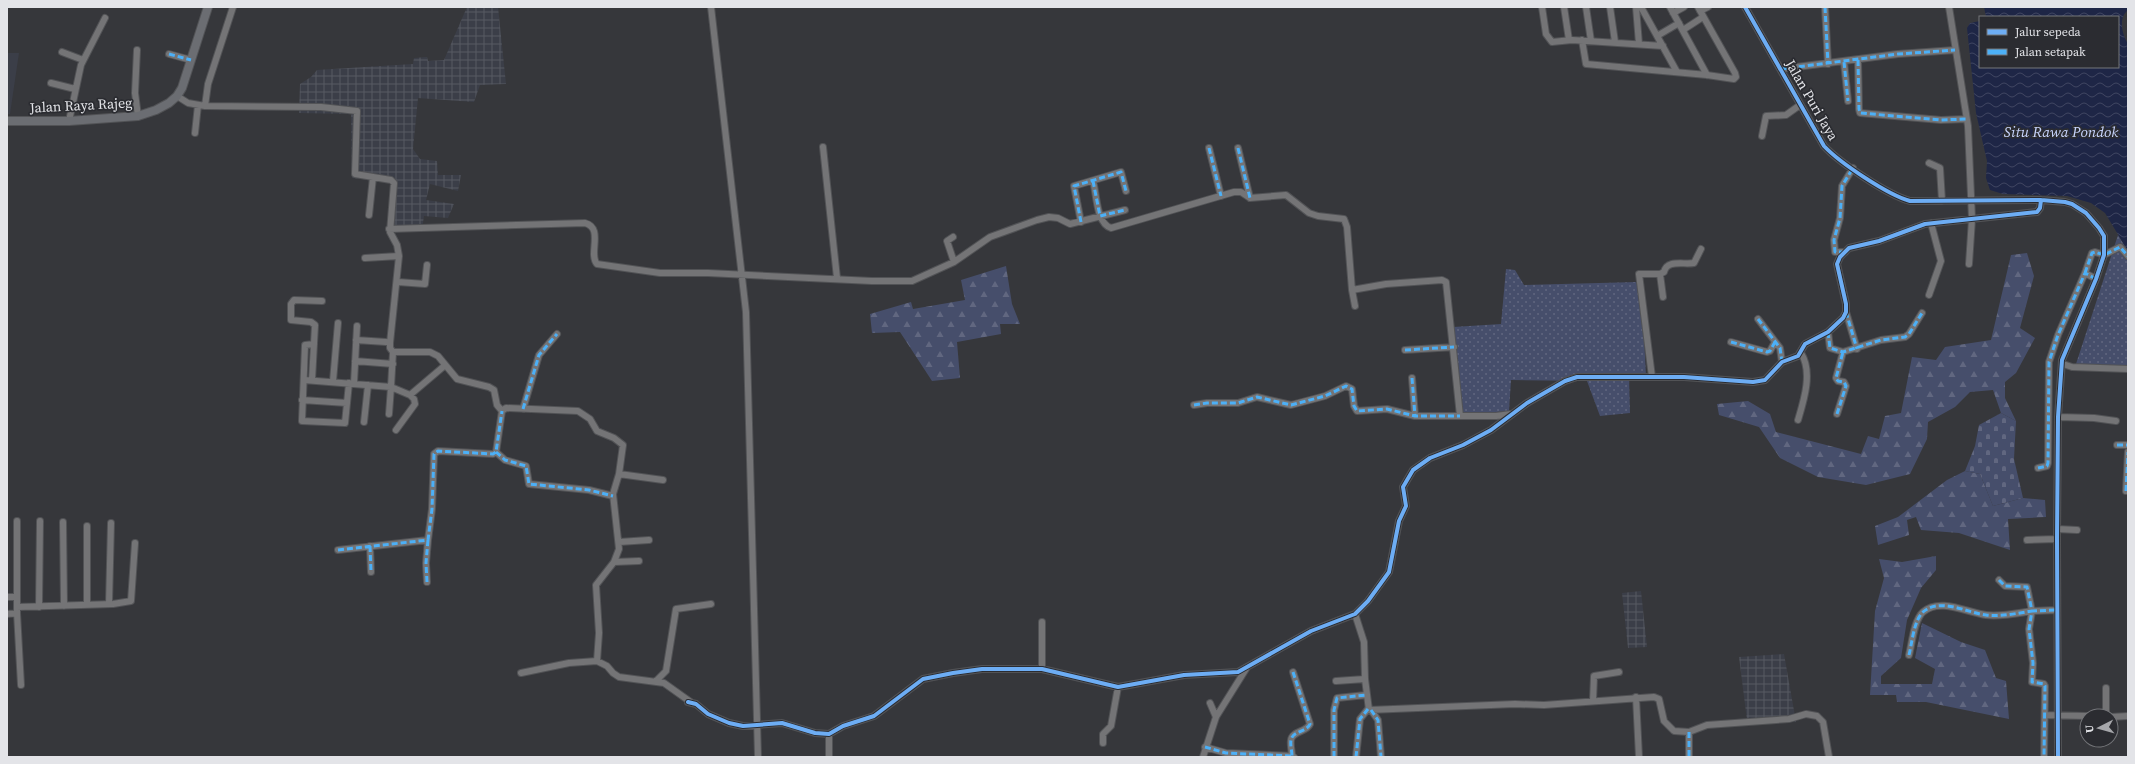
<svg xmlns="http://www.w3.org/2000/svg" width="2135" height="764" font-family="'Source Serif 4',serif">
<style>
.built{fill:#3b3e48}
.industrial{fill:url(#industrial-grid)}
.grass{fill:url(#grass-dots)}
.forest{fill:url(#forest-firs)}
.cemetery{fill:url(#cemetery-stones)}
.water{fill:url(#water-waves)}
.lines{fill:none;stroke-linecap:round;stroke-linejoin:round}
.minor-casing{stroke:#525356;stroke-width:8}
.major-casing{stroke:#525356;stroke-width:10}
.minor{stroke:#747476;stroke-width:6}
.major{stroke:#6b6d72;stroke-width:8}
.quiet{stroke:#4cb0f7;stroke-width:3;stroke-dasharray:6 3;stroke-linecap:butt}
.cycleway-casing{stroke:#2b2c31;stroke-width:6}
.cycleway{stroke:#6dadf4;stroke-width:4}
.labels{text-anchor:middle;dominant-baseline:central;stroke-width:3.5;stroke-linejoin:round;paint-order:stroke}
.street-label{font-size:14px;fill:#e3e4e8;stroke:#2b2c31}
.water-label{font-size:15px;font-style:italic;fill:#c7d4fc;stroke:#2b2c31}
</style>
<defs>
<pattern id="industrial-grid" width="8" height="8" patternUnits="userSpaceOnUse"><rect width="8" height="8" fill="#3b3e48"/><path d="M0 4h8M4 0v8" fill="none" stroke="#575a62"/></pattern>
<pattern id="grass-dots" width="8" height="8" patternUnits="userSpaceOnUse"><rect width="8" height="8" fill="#464e6b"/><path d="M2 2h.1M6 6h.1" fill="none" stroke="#616780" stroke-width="1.8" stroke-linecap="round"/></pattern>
<pattern id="forest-firs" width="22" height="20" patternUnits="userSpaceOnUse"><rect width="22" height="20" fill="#464e6b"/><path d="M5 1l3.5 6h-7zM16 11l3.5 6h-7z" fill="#616780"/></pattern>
<pattern id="cemetery-stones" width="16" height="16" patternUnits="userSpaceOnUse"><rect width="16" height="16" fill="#464e6b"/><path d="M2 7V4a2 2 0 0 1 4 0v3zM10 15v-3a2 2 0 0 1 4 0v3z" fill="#616780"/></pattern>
<pattern id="water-waves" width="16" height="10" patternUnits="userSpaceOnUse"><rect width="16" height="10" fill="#1e2646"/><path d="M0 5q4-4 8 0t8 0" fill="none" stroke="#3f4561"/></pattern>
</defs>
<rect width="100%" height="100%" fill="#36373b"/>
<!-- built -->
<path class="built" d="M 7,53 L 19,53 L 10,114 L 7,114 Z"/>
<!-- industrial -->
<path class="industrial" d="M 467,7 L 498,7 L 506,84 L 480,85 L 474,102 L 418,98 L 413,149 L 420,159 L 437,161 L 438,175 L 461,175 L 458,191 L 430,184 L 426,200 L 454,204 L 448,218 L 424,216 L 422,229 L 391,231 L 395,182 L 352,178 L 351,114 L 299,113 L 300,84 L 311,77 L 317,70 L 413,64 L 414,58 L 427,57 L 428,61 L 444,60 Z
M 1641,591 L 1647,647 L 1628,648 L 1622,593 Z
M 1784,654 L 1796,722 L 1780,723 L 1747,720 L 1739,657 Z"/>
<!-- grass -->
<path class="grass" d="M 2118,235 L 2128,251 L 2128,366 L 2075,367 Z
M 1506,269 L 1515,270 L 1524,285 L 1637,282 L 1644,337 L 1646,376 L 1629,376 L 1630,413 L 1600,416 L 1587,381 L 1511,380 L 1509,411 L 1462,415 L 1453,327 L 1501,324 Z"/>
<!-- forest -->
<path class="forest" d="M 2027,253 L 2034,276 L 2020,328 L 2035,338 L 2016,373 L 2005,382 L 2005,398 L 2016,421 L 2001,413 L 1993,390 L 1970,392 L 1955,407 L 1928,422 L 1927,439 L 1910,474 L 1866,485 L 1818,477 L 1780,458 L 1759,427 L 1719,415 L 1717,404 L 1748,401 L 1770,414 L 1776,432 L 1861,454 L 1868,436 L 1879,439 L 1885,416 L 1901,413 L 1912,357 L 1936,360 L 1945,347 L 1991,340 L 2011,255 Z
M 1006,266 L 1012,304 L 1020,324 L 1000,324 L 1001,334 L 957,342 L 960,378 L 932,381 L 900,332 L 872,333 L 870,314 L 911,302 L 913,309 L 965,300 L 961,280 Z
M 1965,471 L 1980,474 L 1993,506 L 2023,498 L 2045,500 L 2046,517 L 2008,519 L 2010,550 L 1959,533 L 1921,530 L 1916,517 L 1907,520 L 1909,535 L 1878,545 L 1875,526 L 1898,517 L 1947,480 Z
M 1936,556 L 1936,570 L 1921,588 L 1907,620 L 1901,658 L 1881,676 L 1881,684 L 1932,684 L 1935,669 L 1915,658 L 1922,623 L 1961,642 L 1985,650 L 1996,678 L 2006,681 L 2009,719 L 1926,702 L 1897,702 L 1896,695 L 1870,695 L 1875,611 L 1884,578 L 1879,559 L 1902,562 Z"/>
<!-- cemetery -->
<path class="cemetery" d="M 2001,413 L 2016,421 L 2014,459 L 2023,498 L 1993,506 L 1980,474 L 1965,471 L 1975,446 L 1979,425 Z"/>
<!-- water -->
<path class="water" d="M 1984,7 L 2128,7 L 2128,10 C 2118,18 2122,34 2128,44 L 2128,251 L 2105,213 L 2091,203 L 2067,196 L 2003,194 L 1990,190 L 1986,178 L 1987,161 L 1976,113 L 1967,28 L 1970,23 L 1980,21 L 1980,67 L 2118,67 L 2118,17 L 1986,17 Z"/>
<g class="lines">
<defs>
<path id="minor" d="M 711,7 L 746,312 L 758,757
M 1542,7 L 1546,34 L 1552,42 L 1572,40 L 1663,46
M 1564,7 L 1569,40
M 1586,7 L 1591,41
M 1610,7 L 1615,42
M 1636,7 L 1639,44
M 1641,7 L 1677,72
M 1670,7 L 1707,75
M 1745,7 L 1824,146 C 1840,163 1888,195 1910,201 L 2041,200 L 2065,202 L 2072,204 L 2086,213 L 2099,228 L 2104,236 L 2104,255 L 2096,279 L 2062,360 L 2058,417 L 2057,539 L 2058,757
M 1825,7 L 1828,64
M 1949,7 L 1968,126 L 1972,219 L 1969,264
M 1700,11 L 1708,7
M 1673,13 L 1684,7
M 1683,30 L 1703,17
M 1657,36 L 1679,23
M 1582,40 L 1586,64 L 1707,75 L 1734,79 L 1736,77 L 1735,73 L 1698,7
M 137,50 L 135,93 L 138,116
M 62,52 L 83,60
M 169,54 L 191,60
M 1858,60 L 1859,109 L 1860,113 L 1941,120 L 1966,119
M 1844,62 L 1848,101
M 1781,69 L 1898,54 L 1955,50
M 51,83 L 75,89
M 177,96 L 188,103 L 205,106 L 321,107 L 357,111 L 355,174 L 391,180 L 394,183 L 390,232 L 397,245 L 399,256 L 390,343 L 390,348 L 393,352 L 391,387 L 304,380
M 205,106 L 208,84 L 233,7
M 69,121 L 81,65 L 105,18
M 195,133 L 198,105
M 1762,136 L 1766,116 L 1786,115 L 1800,105
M 823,147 L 837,278
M 1209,148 L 1221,196
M 1238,148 L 1250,198
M 1929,163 L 1940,168 L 1942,201
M 1093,181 C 1097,195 1096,223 1111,228 L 1234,192 L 1241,192 L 1250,198 L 1286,195 L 1309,213 L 1318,216 L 1344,219 L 1347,227 L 1352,290 L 1355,306
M 369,215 L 373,177
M 1081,222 L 1074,186 L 1121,172 L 1126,191
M 389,229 L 585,223 C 604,228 588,254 597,264 L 660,273 L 708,273 L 872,281 L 912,281 L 954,262 L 990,237 L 1037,220 L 1049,217 L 1058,218 L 1070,224 L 1125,210
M 953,237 L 947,241 L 954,262
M 1845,252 L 1835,252 L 1834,240 L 1840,218 L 1842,186 L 1853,168
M 365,258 L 399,256
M 2085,273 L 2092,253 L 2095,252 L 2104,255 L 2120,247 L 2128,256
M 1660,274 L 1664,272 C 1667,259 1684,265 1694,263 L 1701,249
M 398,282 L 425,284 L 427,265
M 1352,290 L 1386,284 L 1442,280 L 1446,282 L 1460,416
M 1929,295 L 1941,261 L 1931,223
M 1846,312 L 1857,349
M 1758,319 L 1780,348 L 1782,362
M 1828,332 L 1830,348 L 1843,352 L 1881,340 L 1905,337 L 1909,334 L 1922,313
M 356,340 L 386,342
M 1731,342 L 1767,352 L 1770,351 L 1775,342
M 314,344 L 305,345 L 302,421 L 345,423 L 349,383
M 1405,350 L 1454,347
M 393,352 L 430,352 L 438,356 L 457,379 L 489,387 L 494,390 L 497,405 L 502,411 L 506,408 L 578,411 L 590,419 L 597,431 L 614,438 L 623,445 L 619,474 L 613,494 L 619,549 L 614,562 L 596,585 L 599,633 L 597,661
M 355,361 L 393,364
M 2063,364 L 2072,367 L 2128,369
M 1652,377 L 1639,274 L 1660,274 L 1663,297
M 1412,378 L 1415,416
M 312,380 L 315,325 L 311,322 L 291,320 L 291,304 L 294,300 L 322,301
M 333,381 L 338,323
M 354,383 L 357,326
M 302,400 L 347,403
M 1194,405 L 1207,403 L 1238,403 L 1257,397 L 1291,405 L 1325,396 L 1346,386 L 1352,389 L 1354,406 L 1357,411 L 1387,409 L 1415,416 L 1496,416 L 1511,414
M 523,409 L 539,355 L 557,334
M 389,414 L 391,387 L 410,395 L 443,367
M 1837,414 L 1846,386 L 1844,382 L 1838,381 L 1836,378 L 1843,352
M 2058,417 L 2094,418 L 2116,421
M 1798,420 C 1804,400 1813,372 1801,353
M 364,422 L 368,385
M 396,430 L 415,404 L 414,399 L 410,395
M 2117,445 L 2128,445
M 496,452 L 505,460 L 526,466 L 529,484 L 589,490 L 613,496
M 2038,468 L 2047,466 L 2048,463 L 2049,362 L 2058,335 L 2085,273 L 2096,279
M 619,474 L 663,480
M 2126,491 L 2128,452
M 17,521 L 17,613 L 21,685
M 63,522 L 64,606
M 2057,529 L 2077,530
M 2027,540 L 2057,539
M 619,542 L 649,540
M 370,546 L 371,572
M 338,550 L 428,540 L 432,509 L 434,454 L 438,451 L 493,454 L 496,452 L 502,411
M 614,562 L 639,561
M 1999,580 L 2005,586 L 2027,587 L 2032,611 L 2057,610
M 427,582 L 426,563 L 428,540
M 7,597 L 17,597
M 109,604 L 111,523
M 87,605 L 87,526
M 17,607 L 113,604 L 131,601 L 135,543
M 39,607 L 40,521
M 7,614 L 17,613
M 1355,614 L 1364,642 L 1365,679 L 1369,710 L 1515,704 L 1544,705 L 1654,697 L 1659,699 L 1664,721 L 1674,731 L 1689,732 L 1707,725 L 1789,719 L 1806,714 L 1817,716 L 1823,722 L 1829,757
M 1042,622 L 1042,669
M 1909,655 C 1912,643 1914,620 1923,612 C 1940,597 1968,613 1986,615 C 2001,617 2018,613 2032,611 L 2029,629 L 2033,663 L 2032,682 L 2044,684 L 2045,686 L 2044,757
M 1293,672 L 1310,724 C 1307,732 1292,731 1291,740 C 1290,745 1292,751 1292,756 L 1294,757
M 521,673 L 569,663 L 597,661 L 607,666 L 613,673 L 619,677 L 664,683 L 692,703
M 656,681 L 666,671 L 676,609 L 711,604
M 1336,681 L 1365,679
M 1636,697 L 1639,757
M 1593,701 L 1594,676 L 1619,672
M 688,702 L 696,704 L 708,714 L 729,723 L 743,726 L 782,723 L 815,733 L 829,734 L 843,726 L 874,716 L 923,679 L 953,673 L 982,669 L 1042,669 L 1118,687 L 1184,675 L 1238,672 L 1311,631 L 1355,614 L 1368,601 L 1389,572 L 1399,521 L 1406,506 L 1403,487 L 1413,470 L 1430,458 L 1463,445 L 1491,430 L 1527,403 L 1565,381 L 1577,377 L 1684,377 L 1753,382 L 1765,380 L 1782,362 L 1798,356 L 1805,344 L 1828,332 L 1843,318 L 1846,312 L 1846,304 L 1837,264 L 1840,257 L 1849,248 L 1879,241 L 1925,224 L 2037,212 L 2040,208 L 2041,200
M 1210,703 L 1216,717
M 1371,710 L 1378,720 L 1381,757
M 2045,715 L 2087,716
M 2106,716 L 2106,688
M 2111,717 L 2128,716
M 1689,732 L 1689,757
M 1103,743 L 1103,734 L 1111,726 L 1118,687
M 1205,747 L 1226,753 L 1292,756
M 829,757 L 829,734
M 1203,757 L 1216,717 L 1246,669
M 1334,757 L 1334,710 L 1337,698 L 1366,695
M 1356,757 L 1360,719 L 1368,709"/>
<path id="major" d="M 7,121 L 69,121 L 138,116 L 156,110 L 169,103 L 177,96 L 182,88 L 208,7"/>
</defs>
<!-- minor casing -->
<use href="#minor" class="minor-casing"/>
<!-- major casing -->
<use href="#major" class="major-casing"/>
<!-- minor -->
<use href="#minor" class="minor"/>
<!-- major -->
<use href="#major" class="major"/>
<!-- quiet -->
<path class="quiet" d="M 1825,7 L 1828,64
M 169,54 L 191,60
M 1858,60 L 1859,109 L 1860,113 L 1941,120 L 1966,119
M 1844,62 L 1848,101
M 1781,69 L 1898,54 L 1955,50
M 1209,148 L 1221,196
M 1238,148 L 1250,198
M 1093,181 L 1100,216 L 1125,210
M 1081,222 L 1074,186 L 1121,172 L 1126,191
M 1845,252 L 1835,252 L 1834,240 L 1840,218 L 1842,186 L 1853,168
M 2085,273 L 2092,253 L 2095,252 L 2104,255 L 2120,247 L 2128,256
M 1846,312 L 1857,349
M 1758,319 L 1780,348 L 1782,362
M 1828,332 L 1830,348 L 1843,352 L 1881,340 L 1905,337 L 1909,334 L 1922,313
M 1731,342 L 1767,352 L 1770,351 L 1775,342
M 1405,350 L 1454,347
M 1412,378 L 1415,416
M 1194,405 L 1207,403 L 1238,403 L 1257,397 L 1291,405 L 1325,396 L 1346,386 L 1352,389 L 1354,406 L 1357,411 L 1387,409 L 1415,416 L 1460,416
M 523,409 L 539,355 L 557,334
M 1837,414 L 1846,386 L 1844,382 L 1838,381 L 1836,378 L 1843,352
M 2117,445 L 2128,445
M 496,452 L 505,460 L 526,466 L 529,484 L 589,490 L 613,496
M 2038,468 L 2047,466 L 2048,463 L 2049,362 L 2058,335 L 2085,273 L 2096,279
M 2126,491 L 2128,452
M 370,546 L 371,572
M 338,550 L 428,540 L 432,509 L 434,454 L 438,451 L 493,454 L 496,452 L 502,411
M 1999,580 L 2005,586 L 2027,587 L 2032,611 L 2057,610
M 427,582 L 426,563 L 428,540
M 1909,655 C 1912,643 1914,620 1923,612 C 1940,597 1968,613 1986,615 C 2001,617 2018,613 2032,611 L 2029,629 L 2033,663 L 2032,682 L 2044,684 L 2045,686 L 2044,757
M 1293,672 L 1310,724 C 1307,732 1292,731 1291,740 C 1290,745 1292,751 1292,756 L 1294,757
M 1371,710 L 1378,720 L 1381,757
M 1689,732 L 1689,757
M 1205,747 L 1226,753 L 1292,756
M 1334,757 L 1334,710 L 1337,698 L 1366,695
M 1356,757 L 1360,719 L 1368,709"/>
<defs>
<path id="cycleway" d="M 1745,7 L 1824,146 C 1840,163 1888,195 1910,201 L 2041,200 L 2065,202 L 2072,204 L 2086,213 L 2099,228 L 2104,236 L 2104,255 L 2096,279 L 2062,360 L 2058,417 L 2057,539 L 2058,757
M 688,702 L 696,704 L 708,714 L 729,723 L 743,726 L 782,723 L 815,733 L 829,734 L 843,726 L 874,716 L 923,679 L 953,673 L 982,669 L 1042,669 L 1118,687 L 1184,675 L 1238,672 L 1311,631 L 1355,614 L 1368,601 L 1389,572 L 1399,521 L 1406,506 L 1403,487 L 1413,470 L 1430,458 L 1463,445 L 1491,430 L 1527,403 L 1565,381 L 1577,377 L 1684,377 L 1753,382 L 1765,380 L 1782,362 L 1798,356 L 1805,344 L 1828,332 L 1843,318 L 1846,312 L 1846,304 L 1837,264 L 1840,257 L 1849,248 L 1879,241 L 1925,224 L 2037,212 L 2040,208 L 2041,200"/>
</defs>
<!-- cycleway casing -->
<use href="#cycleway" class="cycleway-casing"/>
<!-- cycleway -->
<use href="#cycleway" class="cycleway"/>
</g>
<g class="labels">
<!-- street labels -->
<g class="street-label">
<text transform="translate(1812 100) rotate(60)">Jalan Puri Jaya</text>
<text transform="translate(81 105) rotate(-3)">Jalan Raya Rajeg</text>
</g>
<!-- water labels -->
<g class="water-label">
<text x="2061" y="131">Situ Rawa Pondok</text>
</g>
</g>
<!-- border -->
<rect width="2135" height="764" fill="none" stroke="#e3e4e8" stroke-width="16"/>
<!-- legend -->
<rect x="1979" y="16" width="140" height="52" fill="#2b2c31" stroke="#75767a"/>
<rect x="1987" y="29" width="20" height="6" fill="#6dadf4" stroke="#75767a"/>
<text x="2015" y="36" font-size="12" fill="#e3e4e8">Jalur sepeda</text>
<rect x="1987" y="49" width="20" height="6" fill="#4cb0f7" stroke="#75767a"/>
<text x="2015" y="56" font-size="12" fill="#e3e4e8">Jalan setapak</text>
<!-- north arrow -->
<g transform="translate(2099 728) rotate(264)"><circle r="19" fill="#2b2c31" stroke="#75767a"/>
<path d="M0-3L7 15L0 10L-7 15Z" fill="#a6a7ab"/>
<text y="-6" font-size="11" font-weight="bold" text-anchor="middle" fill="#e3e4e8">U</text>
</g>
</svg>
